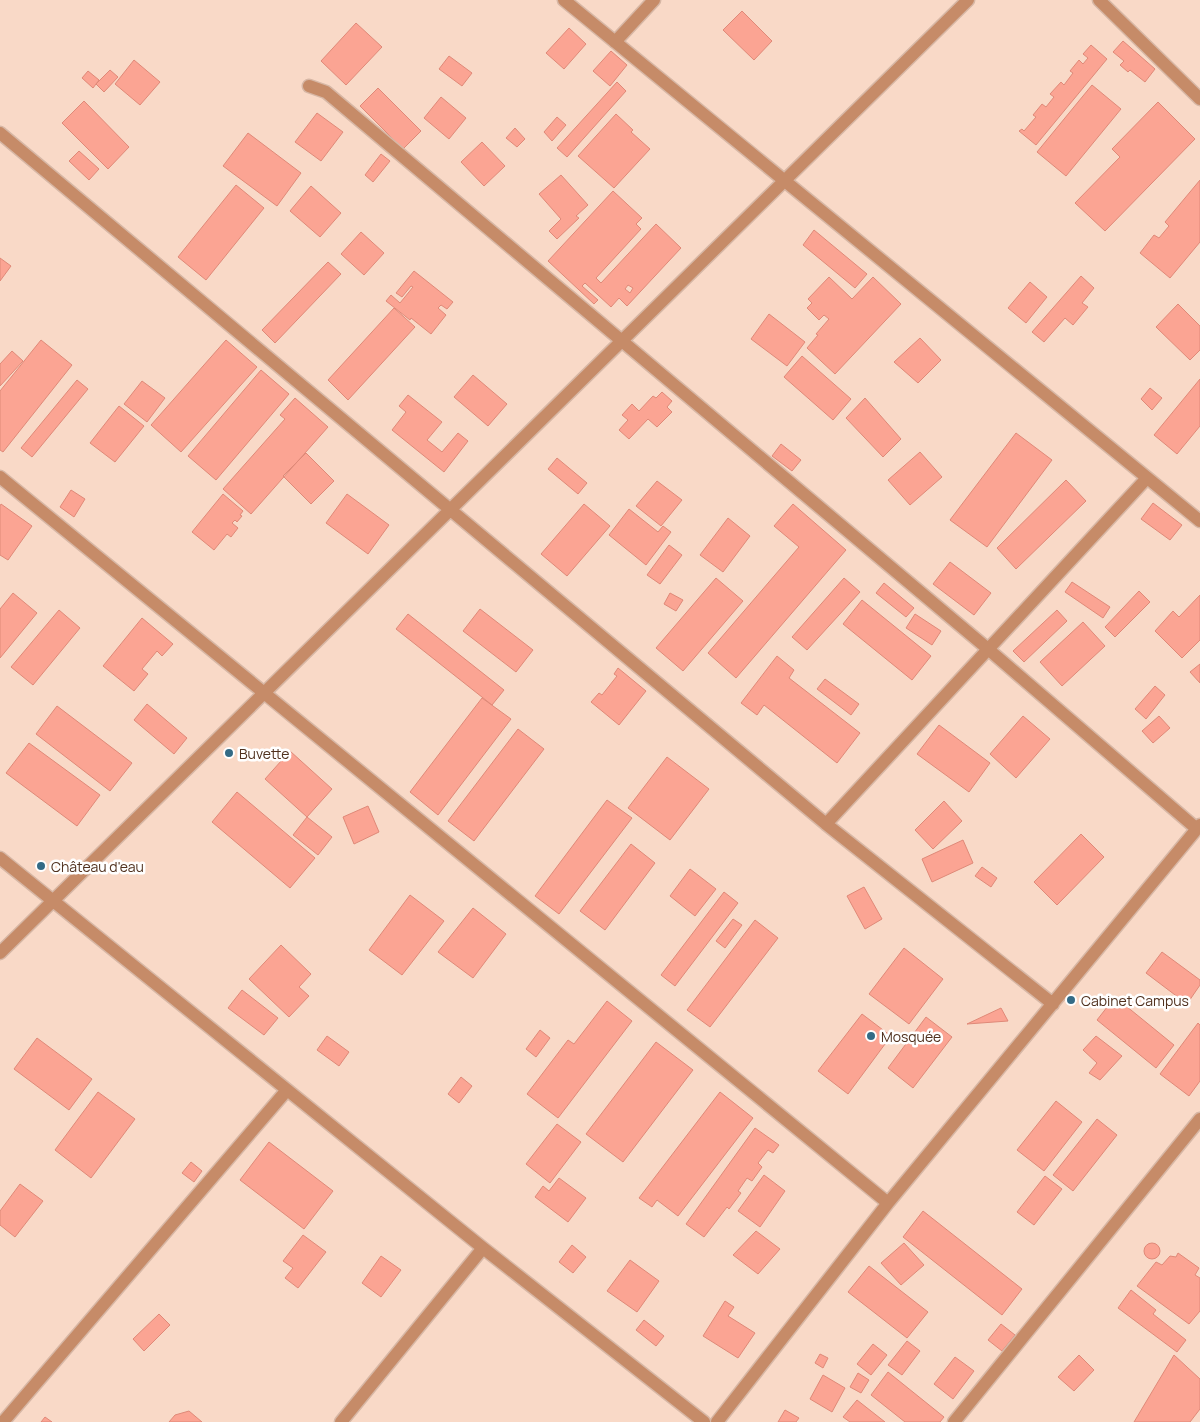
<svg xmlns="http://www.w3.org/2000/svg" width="1200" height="1422" font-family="Manrope,sans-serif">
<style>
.building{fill:#fba493;stroke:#df8978;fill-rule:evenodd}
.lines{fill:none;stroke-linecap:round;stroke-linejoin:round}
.street-casing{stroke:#d7b7a5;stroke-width:15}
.street{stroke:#c68b68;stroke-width:12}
.poi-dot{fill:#346b86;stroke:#fff;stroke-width:2}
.labels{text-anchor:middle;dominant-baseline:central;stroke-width:5;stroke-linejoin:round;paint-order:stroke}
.poi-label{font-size:14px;fill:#50311e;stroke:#fff;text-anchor:start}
</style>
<rect width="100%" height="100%" fill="#f9d9c7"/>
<!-- building -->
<path class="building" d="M 742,11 L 772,41 L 754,60 L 723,30 Z
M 356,23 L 382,47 L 346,85 L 321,61 Z
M 569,28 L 586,44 L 564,69 L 546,53 Z
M 1123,41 L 1155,69 L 1145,82 L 1130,70 L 1128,72 L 1120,65 L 1124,61 L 1113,52 Z
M 1091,45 L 1107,59 L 1036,145 L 1019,131 L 1022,129 L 1024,131 L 1036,117 L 1033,115 L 1042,104 L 1046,107 L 1054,97 L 1050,94 L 1061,82 L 1064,85 L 1073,73 L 1070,71 L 1079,60 L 1083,64 L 1088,58 L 1083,54 Z
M 611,51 L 627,65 L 610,86 L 593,71 Z
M 449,56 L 472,73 L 462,86 L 439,69 Z
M 134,60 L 160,82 L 140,105 L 115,84 Z
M 110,70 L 118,77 L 104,92 L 96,84 Z
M 88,71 L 99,80 L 93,88 L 82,78 Z
M 617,82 L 626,91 L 567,157 L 557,148 Z
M 1092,85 L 1121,109 L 1066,176 L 1037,152 Z
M 378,88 L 421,131 L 403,149 L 360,106 Z
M 441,97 L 466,118 L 449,139 L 424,118 Z
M 84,101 L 129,147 L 108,169 L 62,123 Z
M 1158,102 L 1195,139 L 1105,231 L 1075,203 L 1120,157 L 1112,149 Z
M 317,113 L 343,132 L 321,161 L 295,142 Z
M 616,114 L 633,130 L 631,132 L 650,149 L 614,188 L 578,156 Z
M 557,117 L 566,125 L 552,141 L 544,132 Z
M 515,128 L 525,139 L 517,147 L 506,138 Z
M 248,133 L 301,173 L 277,206 L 223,166 Z
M 482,142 L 505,166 L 484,186 L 461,162 Z
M 79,151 L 99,169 L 89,180 L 69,161 Z
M 381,154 L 390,161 L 373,182 L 365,175 Z
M 561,175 L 588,205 L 576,216 L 579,218 L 557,239 L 549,231 L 561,219 L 539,194 Z
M 1200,180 L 1200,242 L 1170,278 L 1140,253 L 1154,235 L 1159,238 L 1169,226 L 1165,222 Z
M 236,185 L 264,208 L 206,280 L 178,257 Z
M 311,186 L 341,213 L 320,237 L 290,211 Z
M 613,191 L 642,218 L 636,224 L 641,229 L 596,278 L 601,283 L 656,224 L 681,248 L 627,306 L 619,298 L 611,307 L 585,283 L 582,286 L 598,300 L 594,304 L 548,261 ZM 628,285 L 633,288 L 630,293 L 625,289 Z
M 814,230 L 867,274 L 855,288 L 803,245 Z
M 361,232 L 384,253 L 364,275 L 341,254 Z
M 0,258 L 11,266 L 0,281 Z
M 328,262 L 341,274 L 275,343 L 262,330 Z
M 414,271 L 453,302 L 447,309 L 441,305 L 438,308 L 446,315 L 431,334 L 411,318 L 410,320 L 386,301 L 391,295 L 400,303 L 413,287 L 411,286 L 402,297 L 396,293 Z
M 1081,276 L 1094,288 L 1082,303 L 1088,307 L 1073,325 L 1065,318 L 1044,342 L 1032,332 Z
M 829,277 L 852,299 L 873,277 L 901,304 L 835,374 L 807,348 L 818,335 L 816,334 L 829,319 L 824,315 L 819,320 L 807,308 L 812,303 L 808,299 Z
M 1030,282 L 1047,297 L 1026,323 L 1008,308 Z
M 1178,304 L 1200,326 L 1200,350 L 1190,360 L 1156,327 Z
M 394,308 L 415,327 L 348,400 L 328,380 Z
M 769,314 L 805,342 L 787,366 L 751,339 Z
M 920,338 L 941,360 L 918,383 L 894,362 Z
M 41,340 L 72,365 L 3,452 L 0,450 L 0,391 Z
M 226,340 L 257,367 L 181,452 L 151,425 Z
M 12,351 L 23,361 L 0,386 L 0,364 Z
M 802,356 L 851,399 L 833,420 L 784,377 Z
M 261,370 L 289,394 L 216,480 L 188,456 Z
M 473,375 L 507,404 L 488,426 L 454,397 Z
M 1200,379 L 1200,426 L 1177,454 L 1154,435 Z
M 77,380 L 88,389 L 32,457 L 21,448 Z
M 142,381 L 165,398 L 147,422 L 124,404 Z
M 1150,388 L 1162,398 L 1152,410 L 1141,399 Z
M 662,392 L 672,401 L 667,407 L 672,412 L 657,427 L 648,419 L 629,439 L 619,430 L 628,420 L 622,415 L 632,404 L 639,411 L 653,396 L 656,398 Z
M 408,395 L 442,422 L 427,440 L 442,452 L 458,433 L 468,441 L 444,472 L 392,430 L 406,412 L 399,406 Z
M 295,398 L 328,427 L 251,514 L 223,489 L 285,419 L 280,415 Z
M 865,398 L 901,439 L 883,457 L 846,418 Z
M 119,406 L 144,426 L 115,462 L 90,443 Z
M 1016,433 L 1052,460 L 987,547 L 950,520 Z
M 781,444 L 801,460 L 792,471 L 772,456 Z
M 920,452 L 942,477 L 910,505 L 888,480 Z
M 306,453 L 334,481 L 311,504 L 283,476 Z
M 557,458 L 587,483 L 578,494 L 548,469 Z
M 1066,480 L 1086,501 L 1016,569 L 997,548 Z
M 657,481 L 682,500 L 661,526 L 636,506 Z
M 71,490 L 85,499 L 74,517 L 60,507 Z
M 223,494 L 243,511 L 240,515 L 242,516 L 237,522 L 235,520 L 232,523 L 238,528 L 231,537 L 227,534 L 214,550 L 192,532 Z
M 347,494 L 389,525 L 368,554 L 326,523 Z
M 1153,503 L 1182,525 L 1170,540 L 1141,519 Z
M 1,504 L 32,526 L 8,560 L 0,555 L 0,506 Z
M 584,504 L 610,526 L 567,576 L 541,554 Z
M 793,504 L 846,550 L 736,678 L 708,653 L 799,547 L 774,526 Z
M 629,509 L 658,532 L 663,526 L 671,532 L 646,565 L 609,535 Z
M 728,518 L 750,536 L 723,572 L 700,555 Z
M 669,545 L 682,555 L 660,584 L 647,575 Z
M 950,562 L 991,593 L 974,615 L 933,584 Z
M 716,578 L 743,601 L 683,671 L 656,648 Z
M 844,578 L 860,592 L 807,650 L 792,637 Z
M 1072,582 L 1110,607 L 1103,618 L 1065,592 Z
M 884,583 L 914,608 L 906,617 L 876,593 Z
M 1139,591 L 1150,602 L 1115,637 L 1105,627 Z
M 13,593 L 37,613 L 0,658 L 0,609 Z
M 670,593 L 683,600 L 676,611 L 664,604 Z
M 1200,595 L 1200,640 L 1182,658 L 1155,631 L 1173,611 L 1179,617 Z
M 862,600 L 931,656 L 912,680 L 843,624 Z
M 480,609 L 533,650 L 516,672 L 463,631 Z
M 59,610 L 80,628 L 33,685 L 11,667 Z
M 1057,610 L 1067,621 L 1024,662 L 1013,651 Z
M 408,614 L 504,690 L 492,705 L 396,629 Z
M 915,614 L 941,631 L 932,645 L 906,628 Z
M 142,618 L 173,644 L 162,656 L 157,651 L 142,669 L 148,674 L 134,691 L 103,666 Z
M 1083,622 L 1105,646 L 1062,686 L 1040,662 Z
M 777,656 L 794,670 L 789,678 L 860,733 L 837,763 L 764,705 L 757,715 L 741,703 Z
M 1200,664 L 1200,683 L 1190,672 Z
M 618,668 L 646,691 L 619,725 L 591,702 L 599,693 L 602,695 L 617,676 L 614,674 Z
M 825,679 L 859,704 L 851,715 L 817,689 Z
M 1155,686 L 1165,695 L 1146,719 L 1135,709 Z
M 482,698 L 511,719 L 438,815 L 410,792 Z
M 147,704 L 187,738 L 174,754 L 134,720 Z
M 57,706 L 132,763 L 110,791 L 36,734 Z
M 1023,716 L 1050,739 L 1016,778 L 990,754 Z
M 1159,716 L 1170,728 L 1153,743 L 1142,731 Z
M 939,725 L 990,763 L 969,792 L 917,754 Z
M 518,729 L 544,749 L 474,841 L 448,821 Z
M 29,743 L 100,795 L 77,826 L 6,773 Z
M 290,751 L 332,789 L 307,817 L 265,779 Z
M 667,757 L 709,789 L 670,840 L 628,808 Z
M 237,792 L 315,858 L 290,888 L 212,822 Z
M 607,800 L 632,818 L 559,914 L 535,896 Z
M 944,801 L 962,821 L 933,849 L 915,830 Z
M 368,806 L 379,832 L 354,844 L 343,817 Z
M 307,817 L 332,837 L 318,855 L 293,835 Z
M 1081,834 L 1104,857 L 1057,905 L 1034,882 Z
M 963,840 L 973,863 L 932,882 L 922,859 Z
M 631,844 L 655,863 L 605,930 L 580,911 Z
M 982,867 L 997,878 L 991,887 L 975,876 Z
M 690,869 L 716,889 L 695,916 L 670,896 Z
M 864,887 L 882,919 L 865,929 L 847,896 Z
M 724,892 L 738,903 L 675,986 L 661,975 Z
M 410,895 L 444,921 L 402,975 L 369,950 Z
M 473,908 L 506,934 L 473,978 L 438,952 Z
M 733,919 L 742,925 L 725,948 L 716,941 Z
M 755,920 L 778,938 L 710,1027 L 687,1010 Z
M 281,945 L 311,974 L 299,987 L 309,996 L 289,1017 L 249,979 Z
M 904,948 L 943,979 L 909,1024 L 869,994 Z
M 1162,952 L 1200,980 L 1200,985 L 1187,1004 L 1146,973 Z
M 242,990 L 278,1018 L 264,1035 L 228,1008 Z
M 1115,997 L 1174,1045 L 1156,1068 L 1097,1020 Z
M 607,1001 L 632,1021 L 558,1118 L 527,1094 L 568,1040 L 574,1044 Z
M 1001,1008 L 1008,1021 L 967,1024 Z
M 862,1014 L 891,1036 L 848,1094 L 818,1071 Z
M 926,1017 L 952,1037 L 913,1088 L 888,1068 Z
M 1198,1023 L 1200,1025 L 1200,1081 L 1189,1096 L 1160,1074 Z
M 540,1030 L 550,1038 L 536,1057 L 526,1049 Z
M 327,1036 L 349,1052 L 339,1066 L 317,1050 Z
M 1096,1036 L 1122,1056 L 1100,1080 L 1089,1073 L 1097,1063 L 1083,1050 Z
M 37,1038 L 92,1079 L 69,1110 L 14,1069 Z
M 656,1042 L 693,1070 L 623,1162 L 586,1134 Z
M 461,1077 L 472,1086 L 459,1103 L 448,1094 Z
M 98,1092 L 135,1119 L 91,1178 L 55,1150 Z
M 720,1092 L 753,1118 L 678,1216 L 657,1200 L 652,1207 L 639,1198 Z
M 1056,1101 L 1082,1122 L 1044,1171 L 1017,1150 Z
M 1097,1119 L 1117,1135 L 1073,1191 L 1053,1175 Z
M 557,1124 L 581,1142 L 550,1183 L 526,1164 Z
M 755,1128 L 779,1145 L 773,1153 L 768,1150 L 758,1163 L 762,1167 L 752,1181 L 747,1178 L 738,1191 L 741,1193 L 729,1209 L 727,1207 L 704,1237 L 686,1224 Z
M 269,1142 L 333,1191 L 304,1229 L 240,1180 Z
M 191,1162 L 202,1171 L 194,1182 L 182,1173 Z
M 764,1175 L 785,1191 L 760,1227 L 738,1211 Z
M 1045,1176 L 1062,1189 L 1034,1225 L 1017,1212 Z
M 559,1178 L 586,1198 L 568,1222 L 535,1197 L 543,1186 L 549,1191 Z
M 20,1184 L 43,1201 L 15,1237 L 0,1225 L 0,1211 Z
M 923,1211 L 1022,1289 L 1002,1315 L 903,1237 Z
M 756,1231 L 780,1249 L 758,1274 L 733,1255 Z
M 303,1235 L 326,1252 L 298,1288 L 285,1278 L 293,1268 L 283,1261 Z
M1144 1251a8 8 0 1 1 16 0a8 8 0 1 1-16 0Z
M 904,1243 L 924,1265 L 901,1285 L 881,1263 Z
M 572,1245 L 586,1257 L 573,1273 L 559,1262 Z
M 1178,1253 L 1199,1268 L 1195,1275 L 1200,1278 L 1200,1311 L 1189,1324 L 1137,1286 L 1156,1262 L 1162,1265 L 1170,1256 L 1176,1257 Z
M 381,1256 L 401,1270 L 381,1297 L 362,1283 Z
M 630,1260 L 659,1281 L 637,1312 L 607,1291 Z
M 869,1266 L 928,1312 L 907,1338 L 848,1292 Z
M 1131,1290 L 1156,1310 L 1153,1314 L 1186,1340 L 1177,1352 L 1118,1308 Z
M 725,1301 L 734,1307 L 728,1316 L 755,1333 L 738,1358 L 703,1336 Z
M 159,1314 L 170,1325 L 144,1351 L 133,1339 Z
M 644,1320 L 664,1336 L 656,1346 L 636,1330 Z
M 1001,1324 L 1015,1335 L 1002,1351 L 988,1340 Z
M 907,1341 L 920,1351 L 902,1375 L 888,1365 Z
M 873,1344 L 887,1355 L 871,1375 L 857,1364 Z
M 820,1354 L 828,1358 L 823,1368 L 815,1363 Z
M 1079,1355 L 1094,1370 L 1074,1391 L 1058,1377 Z
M 1174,1355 L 1200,1379 L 1200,1409 L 1190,1422 L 1134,1422 Z
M 955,1357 L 974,1371 L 953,1399 L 934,1384 Z
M 888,1372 L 944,1417 L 940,1422 L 905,1422 L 871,1395 Z
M 858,1373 L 869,1380 L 861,1393 L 850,1387 Z
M 823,1375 L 845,1388 L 832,1412 L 810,1399 Z
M 857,1400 L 885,1422 L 850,1422 L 843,1417 Z
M 785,1410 L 799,1418 L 796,1422 L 778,1422 Z
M 189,1411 L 202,1422 L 169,1422 L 175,1415 Z
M 45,1417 L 52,1422 L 41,1422 Z"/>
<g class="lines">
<defs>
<path id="street" d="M 564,0 L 1200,521
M 1099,0 L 1200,99
M 615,42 L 654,0
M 309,86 L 326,92 L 988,649 L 1197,829
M 0,133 L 826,824 L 1053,1004
M 0,477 L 888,1203
M 826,824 L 1147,478
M 0,858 L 483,1248 L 704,1422
M 0,953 L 968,0
M 3,1422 L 287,1090
M 341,1422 L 483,1248
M 717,1422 L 888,1203 L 1200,825
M 954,1422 L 1200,1119"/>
</defs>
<!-- street casing -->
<use href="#street" class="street-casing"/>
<!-- street -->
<use href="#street" class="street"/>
</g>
<!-- markers -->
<g class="poi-dot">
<circle cx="229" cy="753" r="5"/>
<circle cx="41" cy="866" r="5"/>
<circle cx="1071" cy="1000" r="5"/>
<circle cx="871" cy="1036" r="5"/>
</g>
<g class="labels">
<!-- poi labels -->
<g class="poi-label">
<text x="239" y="753">Buvette</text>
<text x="51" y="866">Château d'eau</text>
<text x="1081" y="1000">Cabinet Campus</text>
<text x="881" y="1036">Mosquée</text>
</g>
</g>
</svg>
